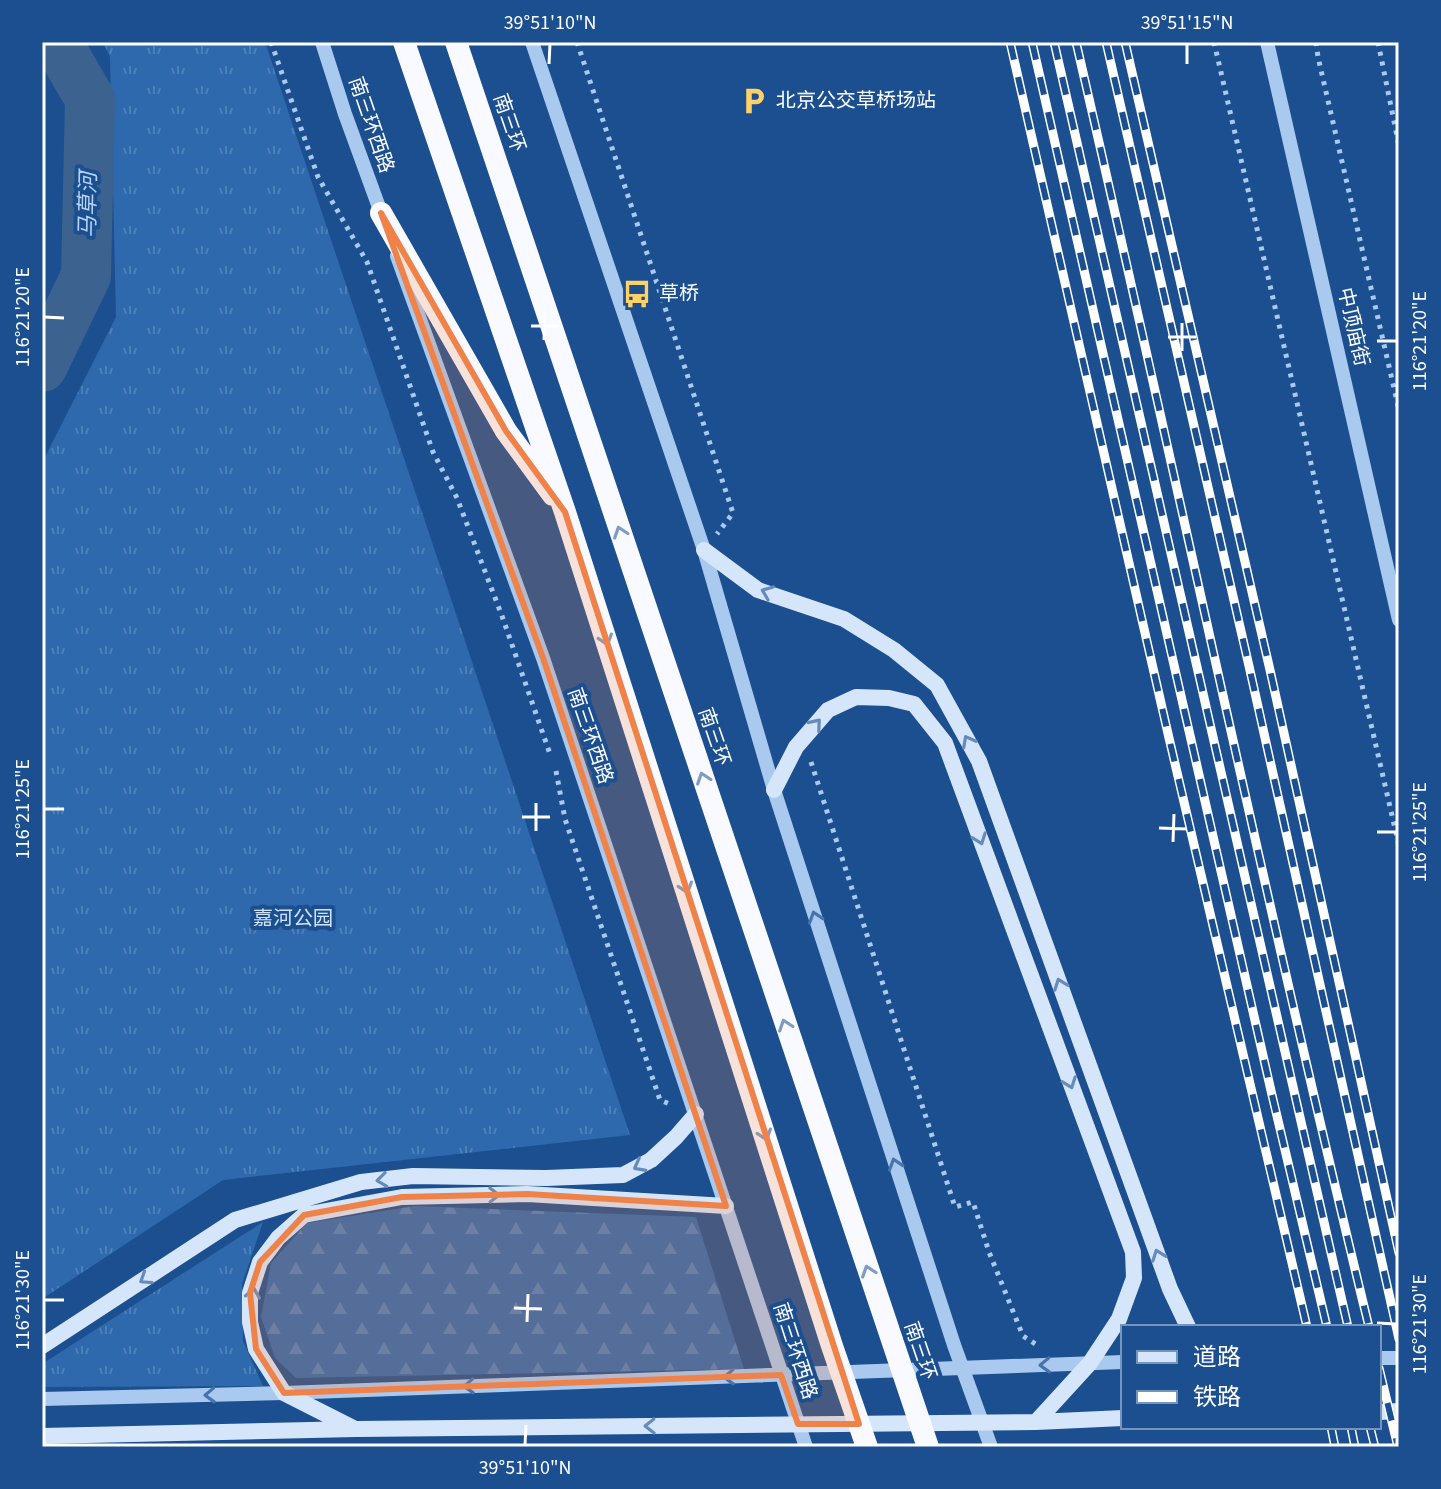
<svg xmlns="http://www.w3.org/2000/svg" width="1441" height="1489" font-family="'Source Sans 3','Noto Sans SC',sans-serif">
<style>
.grass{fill:url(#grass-tufts)}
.forest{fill:url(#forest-firs)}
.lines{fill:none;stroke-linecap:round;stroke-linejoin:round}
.river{stroke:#3c6290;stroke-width:50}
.path{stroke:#a9c9ee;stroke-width:5;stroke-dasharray:4 6;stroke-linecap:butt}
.tertiary{stroke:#a9c9ee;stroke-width:14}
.secondary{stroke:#d6e6fa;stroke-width:16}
.trunk{stroke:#f8faff;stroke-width:22}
.rail-casing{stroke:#fff;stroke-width:9}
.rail{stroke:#1b4f8f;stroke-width:6;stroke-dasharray:18;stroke-linecap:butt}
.oneway{stroke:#7e9cc1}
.oneway2{stroke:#668bba}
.oneway3{stroke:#4674ac}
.marked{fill:#ee8249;fill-opacity:0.2;stroke:#ee8249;stroke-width:6;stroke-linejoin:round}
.ticks{fill:none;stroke:#fff;stroke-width:3}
.labels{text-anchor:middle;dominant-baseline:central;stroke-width:8;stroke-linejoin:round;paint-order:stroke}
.poi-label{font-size:20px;fill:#fff;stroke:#1b4f8f;text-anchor:start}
.street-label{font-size:20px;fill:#fff;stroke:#1b4f8f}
.park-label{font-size:20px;fill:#cfe3fa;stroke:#1b4f8f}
.water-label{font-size:22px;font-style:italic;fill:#b5d3f5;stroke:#1b4f8f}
.neatline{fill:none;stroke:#fff;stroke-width:3}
.ticks-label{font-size:20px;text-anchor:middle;fill:#fff}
</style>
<defs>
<pattern id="grass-tufts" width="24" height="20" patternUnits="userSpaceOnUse" patternTransform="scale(2)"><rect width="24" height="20" fill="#2e69ad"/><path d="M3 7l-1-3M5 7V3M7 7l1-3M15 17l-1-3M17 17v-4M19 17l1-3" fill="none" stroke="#4d80b9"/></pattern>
<pattern id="forest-firs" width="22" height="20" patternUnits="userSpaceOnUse" patternTransform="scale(2)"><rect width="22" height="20" fill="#2e69ad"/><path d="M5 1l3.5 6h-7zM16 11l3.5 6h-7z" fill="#4d80b9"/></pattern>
</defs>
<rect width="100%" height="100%" fill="#1b4f8f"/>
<!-- grass -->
<path class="grass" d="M 103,42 L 265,42 L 630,1135 L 223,1180 L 42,1299 L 42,463 L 116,317 L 110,57 Z
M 263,1222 L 242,1284 L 243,1341 L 263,1386 L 42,1387 L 42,1364 Z"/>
<!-- forest -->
<path class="forest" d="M 415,1206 L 696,1217 L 744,1369 L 296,1378 L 275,1358 L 261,1317 L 271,1263 L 307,1223 Z"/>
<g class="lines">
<!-- river -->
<path class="river" d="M 42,367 L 86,276 L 90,99 L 57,42"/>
<!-- path -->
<path class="path" d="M 271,42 L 318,177 L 367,262 L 433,452 L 457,498 L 502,616 L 550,754
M 577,42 L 733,513 L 717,534
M 1214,42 L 1399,846
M 1316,42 L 1318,57 L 1399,410
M 1378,42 L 1399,146
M 811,762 L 955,1207 L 973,1202 L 989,1252 L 1023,1336 L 1037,1345
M 556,771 L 565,819 L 660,1100 L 672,1105"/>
<!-- tertiary -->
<path class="tertiary" d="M 322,42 L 345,114 L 384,221
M 532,42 L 704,550 L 774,790 L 954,1345 L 991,1447
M 1267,42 L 1399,620
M 397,256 L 543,658 L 806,1447
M 1379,1358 L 1399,1358
M 42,1399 L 284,1393 L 1123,1362"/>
<!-- secondary -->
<path class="secondary" d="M 704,550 L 758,590 L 844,619 L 894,650 L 937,685 L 979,761 L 1170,1289 L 1188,1327
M 774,790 L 796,747 L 828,710 L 856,697 L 889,698 L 914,704 L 945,743 L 1133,1252 L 1134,1278 L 1119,1319 L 1090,1363 L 1036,1422
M 42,1346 L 235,1220 L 361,1182 L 413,1176 L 546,1178 L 623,1175 L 651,1160 L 676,1137 L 696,1114
M 1379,1412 L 1399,1411
M 355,1429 L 284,1393 L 256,1349 L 250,1322 L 250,1293 L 260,1262 L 278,1238 L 304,1215 L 402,1197 L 527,1194 L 726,1206
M 42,1436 L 356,1429 L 1036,1422 L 1123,1418"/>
<!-- trunk -->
<path class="trunk" d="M 404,42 L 565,512 L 832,1346 L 867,1447
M 456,42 L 928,1447
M 381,213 L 506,431 L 553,495"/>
<defs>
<path id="rail" d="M 1010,42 L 1169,738 L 1307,1327
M 1032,42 L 1272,1095 L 1327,1327
M 1054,42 L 1348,1327
M 1076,42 C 1175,470 1265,900 1369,1327
M 1106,42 L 1249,666 L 1399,1339
M 1125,42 L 1270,670 L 1399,1253
M 1379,1368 L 1398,1447
M 1331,1427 L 1335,1447
M 1351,1427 L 1355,1447
M 1370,1427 L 1375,1447"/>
</defs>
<!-- rail casing -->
<use href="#rail" class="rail-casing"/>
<!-- rail -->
<use href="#rail" class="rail"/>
</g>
<!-- one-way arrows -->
<defs><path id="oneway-chevron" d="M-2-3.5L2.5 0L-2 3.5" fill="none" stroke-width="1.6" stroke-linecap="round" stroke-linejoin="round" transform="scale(2)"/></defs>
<g class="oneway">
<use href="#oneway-chevron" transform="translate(620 532) rotate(-109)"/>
<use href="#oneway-chevron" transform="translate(606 640) rotate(72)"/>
<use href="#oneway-chevron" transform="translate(703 778) rotate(-109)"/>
<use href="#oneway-chevron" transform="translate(686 888) rotate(72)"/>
<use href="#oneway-chevron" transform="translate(785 1025) rotate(-109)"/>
<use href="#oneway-chevron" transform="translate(765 1135) rotate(72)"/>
<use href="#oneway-chevron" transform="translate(868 1271) rotate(-109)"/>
</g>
<g class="oneway2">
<use href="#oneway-chevron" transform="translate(767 592) rotate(-158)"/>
<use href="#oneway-chevron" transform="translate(816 724) rotate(-50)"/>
<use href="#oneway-chevron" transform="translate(968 741) rotate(-118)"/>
<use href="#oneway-chevron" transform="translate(980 839) rotate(70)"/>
<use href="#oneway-chevron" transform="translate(1060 984) rotate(-110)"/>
<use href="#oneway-chevron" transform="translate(1070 1083) rotate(70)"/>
<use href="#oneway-chevron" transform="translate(639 1166) rotate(152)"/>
<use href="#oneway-chevron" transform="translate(382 1180) rotate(173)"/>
<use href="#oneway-chevron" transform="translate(494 1195) rotate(-1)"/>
<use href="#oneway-chevron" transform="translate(1158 1255) rotate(-110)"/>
<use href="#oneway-chevron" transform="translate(145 1279) rotate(147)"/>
<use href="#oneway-chevron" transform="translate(253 1293) rotate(-81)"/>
<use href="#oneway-chevron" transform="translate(650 1426) rotate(179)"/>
</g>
<g class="oneway3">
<use href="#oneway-chevron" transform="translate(815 917) rotate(-108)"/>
<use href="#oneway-chevron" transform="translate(895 1164) rotate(-108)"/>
<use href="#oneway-chevron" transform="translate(1045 1365) rotate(178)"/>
<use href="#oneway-chevron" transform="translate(729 1377) rotate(178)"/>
<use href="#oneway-chevron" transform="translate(469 1386) rotate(178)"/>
<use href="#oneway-chevron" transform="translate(210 1395) rotate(178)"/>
</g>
<!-- marked area -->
<path class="marked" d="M 381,213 L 506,431 L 565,512 L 859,1424 L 798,1424 L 781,1375 L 284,1393 L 256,1349 L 250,1293 L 260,1262 L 304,1215 L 402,1197 L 527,1194 L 726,1206 L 543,658 Z"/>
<!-- ticks -->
<path class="ticks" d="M 549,64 L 550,44M 1187,64 L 1187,44M 44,317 L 64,318M 531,326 L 559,326M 1168,337 L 1196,337M 544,340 L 545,312M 1377,341 L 1397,341M 1182,351 L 1182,323M 44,809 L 64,809M 522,817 L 550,817M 1159,828 L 1187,829M 536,831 L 536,803M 1377,832 L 1397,832M 1173,842 L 1174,814M 44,1300 L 64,1300M 514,1308 L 542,1309M 527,1322 L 528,1294M 1377,1323 L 1397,1324M 525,1445 L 526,1425"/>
<!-- icons -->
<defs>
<symbol id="parking-bare" viewBox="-9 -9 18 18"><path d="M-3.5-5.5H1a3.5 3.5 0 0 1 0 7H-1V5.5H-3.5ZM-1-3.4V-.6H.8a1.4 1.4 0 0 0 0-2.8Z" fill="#ffd166" stroke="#1b4f8f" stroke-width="2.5" paint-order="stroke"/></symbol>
<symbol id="bus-bare" viewBox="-9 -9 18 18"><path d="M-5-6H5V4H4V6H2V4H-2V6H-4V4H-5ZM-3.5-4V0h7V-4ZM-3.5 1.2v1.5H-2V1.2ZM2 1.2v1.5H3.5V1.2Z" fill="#ffd166" stroke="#1b4f8f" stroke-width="2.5" paint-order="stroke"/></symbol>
</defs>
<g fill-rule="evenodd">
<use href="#parking-bare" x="734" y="81" width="40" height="40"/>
<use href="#bus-bare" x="617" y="274" width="40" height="40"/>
</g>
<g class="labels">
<!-- poi labels -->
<g class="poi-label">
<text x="776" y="101">北京公交草桥场站</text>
<text x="659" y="294">草桥</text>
</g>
<!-- street labels -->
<g class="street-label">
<text transform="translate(509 123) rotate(71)">南三环</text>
<text transform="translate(371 125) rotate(71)">南三环西路</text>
<text transform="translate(1353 327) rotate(77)">中顶庙街</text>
<text transform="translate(590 736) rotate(71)">南三环西路</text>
<text transform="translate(714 737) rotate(71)">南三环</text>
<text transform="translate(795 1351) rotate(72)">南三环西路</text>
<text transform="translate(920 1351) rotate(71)">南三环</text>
</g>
<!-- park labels -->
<g class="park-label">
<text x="293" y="919">嘉河公园</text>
</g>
<!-- water labels -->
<g class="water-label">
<text transform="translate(88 205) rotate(-89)">马草河</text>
</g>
</g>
<!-- border -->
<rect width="1441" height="1489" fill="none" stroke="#1b4f8f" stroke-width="88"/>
<!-- legend -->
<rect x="1121" y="1325" width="260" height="104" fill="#1b4f8f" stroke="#7695bc" stroke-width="2"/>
<rect x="1137" y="1351" width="40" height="12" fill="#d6e6fa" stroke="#7695bc" stroke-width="2"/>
<text x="1193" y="1365" font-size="24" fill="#ffffff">道路</text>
<rect x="1137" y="1391" width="40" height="12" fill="#ffffff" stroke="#7695bc" stroke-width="2"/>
<text x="1193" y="1405" font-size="24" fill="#ffffff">铁路</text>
<rect x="44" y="44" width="1353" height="1401" class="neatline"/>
<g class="ticks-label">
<text x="550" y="29">39°51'10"N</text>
<text x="1187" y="29">39°51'15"N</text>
<text transform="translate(22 317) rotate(-90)" y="7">116°21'20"E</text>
<text transform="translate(1419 341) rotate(-90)" y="7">116°21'20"E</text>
<text transform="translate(22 809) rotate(-90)" y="7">116°21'25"E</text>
<text transform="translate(1419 832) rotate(-90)" y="7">116°21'25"E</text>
<text transform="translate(22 1300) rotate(-90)" y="7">116°21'30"E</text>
<text transform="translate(1419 1324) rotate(-90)" y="7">116°21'30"E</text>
<text x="525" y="1474">39°51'10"N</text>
</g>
</svg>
